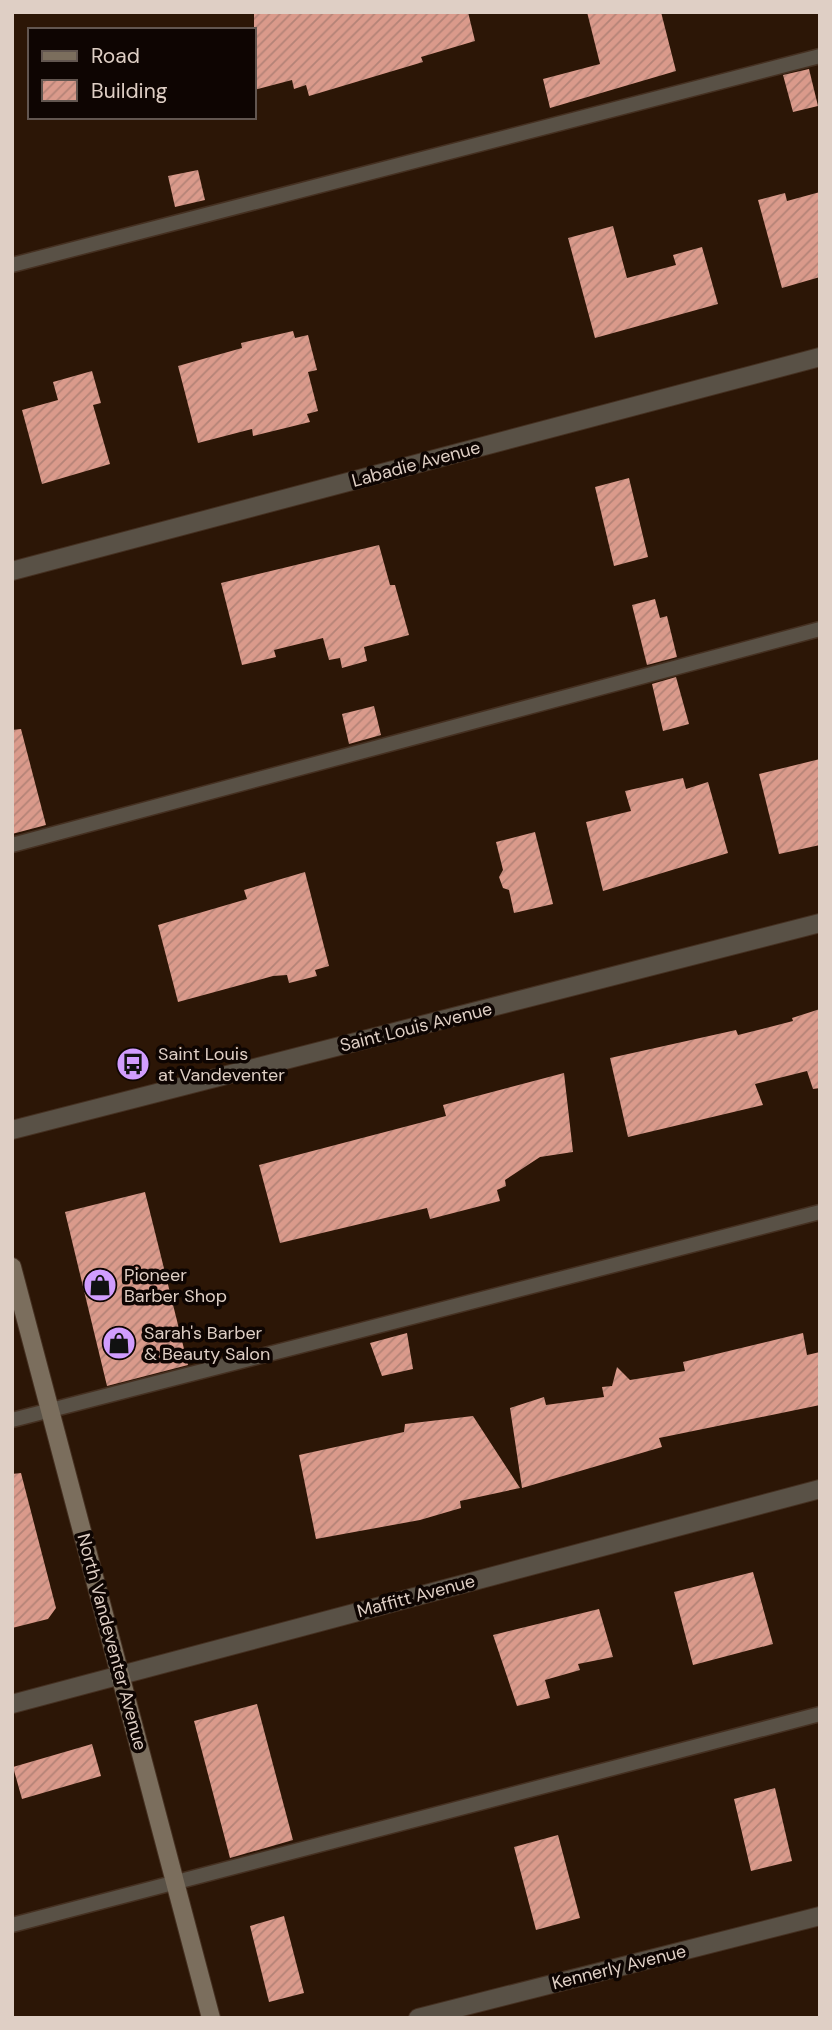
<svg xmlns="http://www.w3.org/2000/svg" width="832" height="2030" font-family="'DM Sans',sans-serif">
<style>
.building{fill:url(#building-hatch)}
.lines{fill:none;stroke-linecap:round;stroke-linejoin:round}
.service-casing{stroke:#453021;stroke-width:17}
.minor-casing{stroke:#453021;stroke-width:20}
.tertiary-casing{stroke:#453021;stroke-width:20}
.secondary-casing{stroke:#453021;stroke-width:20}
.service{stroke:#595146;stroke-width:14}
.minor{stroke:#595146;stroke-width:18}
.tertiary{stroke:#595146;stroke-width:18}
.secondary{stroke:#7b6e5d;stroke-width:18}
.labels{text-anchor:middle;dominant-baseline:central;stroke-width:7;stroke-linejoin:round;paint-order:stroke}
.street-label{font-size:18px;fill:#dfcfc5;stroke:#0e0502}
.poi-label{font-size:18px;fill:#dfcfc5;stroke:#0e0502;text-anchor:start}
</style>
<defs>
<pattern id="building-hatch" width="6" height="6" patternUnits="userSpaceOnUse" patternTransform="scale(1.75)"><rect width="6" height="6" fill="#da9a8b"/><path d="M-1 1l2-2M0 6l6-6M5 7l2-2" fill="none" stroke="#b48377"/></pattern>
</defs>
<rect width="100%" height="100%" fill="#2c1606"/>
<!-- building -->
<path class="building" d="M 254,12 L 468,12 L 475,41 L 421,57 L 423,62 L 309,96 L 306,85 L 294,89 L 292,80 L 254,90 Z
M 587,12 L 661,12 L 676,71 L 550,108 L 543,79 L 600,64 Z
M 809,69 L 818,106 L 793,112 L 783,75 Z
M 198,170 L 205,200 L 175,207 L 168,176 Z
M 820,192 L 820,277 L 782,288 L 758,200 L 785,193 L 787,201 Z
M 613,226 L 627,278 L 676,265 L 673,255 L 702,247 L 718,304 L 595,338 L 568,238 Z
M 293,331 L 295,338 L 308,335 L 317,370 L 308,372 L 318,411 L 307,414 L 310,422 L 253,436 L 252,429 L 198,443 L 178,366 L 242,348 L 241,343 Z
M 92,371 L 101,403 L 93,405 L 110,464 L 42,484 L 22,410 L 58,400 L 53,382 Z
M 629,478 L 648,557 L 614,566 L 595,487 Z
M 379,545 L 390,585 L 395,585 L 409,635 L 364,647 L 367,661 L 342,668 L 340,658 L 329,660 L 323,638 L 274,650 L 276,657 L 242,665 L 221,583 Z
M 655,599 L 660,618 L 667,616 L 677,657 L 647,665 L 632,605 Z
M 676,677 L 689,724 L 663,731 L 652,684 Z
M 374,706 L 381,735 L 349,744 L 342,714 Z
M 21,729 L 46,825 L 12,834 L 12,730 Z
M 820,759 L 820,845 L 779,854 L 759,774 Z
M 683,778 L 686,789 L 708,782 L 728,853 L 603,891 L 586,822 L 631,811 L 625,791 Z
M 535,832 L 553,904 L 514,913 L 509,890 L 503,888 L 499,877 L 503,870 L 496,842 Z
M 305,872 L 329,966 L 315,970 L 317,976 L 289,983 L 287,975 L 273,976 L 178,1002 L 158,925 L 247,899 L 244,890 Z
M 820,1009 L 820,1088 L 813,1089 L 807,1071 L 755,1084 L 763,1105 L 628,1137 L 610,1058 L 736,1030 L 738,1035 L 793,1021 L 792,1018 Z
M 564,1073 L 573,1152 L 540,1157 L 505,1180 L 506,1186 L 497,1190 L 500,1201 L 430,1219 L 427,1208 L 280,1243 L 259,1165 L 446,1116 L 443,1105 Z
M 145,1192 L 188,1365 L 107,1386 L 65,1212 Z
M 407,1333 L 413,1369 L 382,1376 L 370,1343 Z
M 803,1333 L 807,1355 L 820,1352 L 820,1405 L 659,1438 L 662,1447 L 522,1488 L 510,1408 L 544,1397 L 546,1405 L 604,1397 L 602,1387 L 612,1386 L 617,1367 L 630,1380 L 685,1371 L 683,1362 Z
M 473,1416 L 520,1488 L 460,1501 L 461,1508 L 420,1520 L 316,1539 L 299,1455 L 404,1432 L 405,1424 Z
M 21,1473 L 56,1608 L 48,1619 L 12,1628 L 12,1474 Z
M 753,1572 L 773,1644 L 693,1665 L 674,1592 Z
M 599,1609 L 613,1657 L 578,1664 L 580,1670 L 545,1680 L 550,1698 L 517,1706 L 493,1635 Z
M 257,1704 L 293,1840 L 230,1858 L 194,1721 Z
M 92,1744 L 101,1776 L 22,1799 L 13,1767 Z
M 775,1788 L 792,1861 L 751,1871 L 734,1799 Z
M 558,1835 L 580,1918 L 536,1930 L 514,1847 Z
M 284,1916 L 304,1993 L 269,2002 L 250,1926 Z"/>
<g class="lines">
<defs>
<path id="service" d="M 12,265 L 820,56
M 12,845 L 820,629
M 12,1420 L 820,1212
M 12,1925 L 820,1714"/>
<path id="minor" d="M 12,571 L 820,357
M 12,1704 L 820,1489
M 418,2018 L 820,1916"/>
<path id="tertiary" d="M 12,1130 L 820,923"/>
<path id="secondary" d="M 12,1267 L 211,2018"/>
</defs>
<!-- service casing -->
<use href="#service" class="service-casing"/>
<!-- minor casing -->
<use href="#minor" class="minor-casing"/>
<!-- tertiary casing -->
<use href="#tertiary" class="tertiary-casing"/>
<!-- secondary casing -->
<use href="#secondary" class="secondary-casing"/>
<!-- service -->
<use href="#service" class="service"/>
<!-- minor -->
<use href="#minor" class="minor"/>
<!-- tertiary -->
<use href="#tertiary" class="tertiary"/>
<!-- secondary -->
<use href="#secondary" class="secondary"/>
</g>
<!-- icons -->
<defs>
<symbol id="bus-disc" viewBox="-11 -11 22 22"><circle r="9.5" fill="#d19dfe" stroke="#0e0502"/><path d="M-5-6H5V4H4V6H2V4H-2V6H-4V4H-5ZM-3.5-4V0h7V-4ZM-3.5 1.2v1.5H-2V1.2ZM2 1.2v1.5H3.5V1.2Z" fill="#111"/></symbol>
<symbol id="shop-disc" viewBox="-11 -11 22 22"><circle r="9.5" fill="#d19dfe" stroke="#0e0502"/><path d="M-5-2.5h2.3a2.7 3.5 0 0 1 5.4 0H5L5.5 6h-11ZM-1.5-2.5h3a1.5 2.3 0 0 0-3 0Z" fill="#111"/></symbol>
</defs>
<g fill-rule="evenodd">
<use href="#bus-disc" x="114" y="1045" width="38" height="38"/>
<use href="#shop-disc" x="81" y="1266" width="38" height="38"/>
<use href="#shop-disc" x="100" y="1324" width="38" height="38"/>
</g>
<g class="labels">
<!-- street labels -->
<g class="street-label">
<text transform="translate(416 464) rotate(-15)">Labadie Avenue</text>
<text transform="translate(416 1027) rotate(-14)">Saint Louis Avenue</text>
<text transform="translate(416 1596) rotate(-15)">Maffitt Avenue</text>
<text transform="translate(112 1642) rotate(75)">North Vandeventer Avenue</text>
<text transform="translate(619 1967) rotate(-14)">Kennerly Avenue</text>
</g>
<!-- poi labels -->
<g class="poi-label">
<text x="158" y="1054">Saint Louis<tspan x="158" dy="21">at Vandeventer</tspan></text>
<text x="124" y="1275">Pioneer<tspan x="124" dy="21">Barber Shop</tspan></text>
<text x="144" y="1333">Sarah's Barber<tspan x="144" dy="21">&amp; Beauty Salon</tspan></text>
</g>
</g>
<!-- border -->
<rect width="832" height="2030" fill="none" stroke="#dfcfc5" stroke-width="28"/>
<!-- legend -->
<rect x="28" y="28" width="228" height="91" fill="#0e0502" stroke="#625650" stroke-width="2"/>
<rect x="42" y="51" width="35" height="10" fill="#7b6e5d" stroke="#625650" stroke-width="2"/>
<text x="91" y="63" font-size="21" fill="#dfcfc5">Road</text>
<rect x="42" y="80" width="35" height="21" fill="url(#building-hatch)" stroke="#625650" stroke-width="2"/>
<text x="91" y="98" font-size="21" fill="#dfcfc5">Building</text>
</svg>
